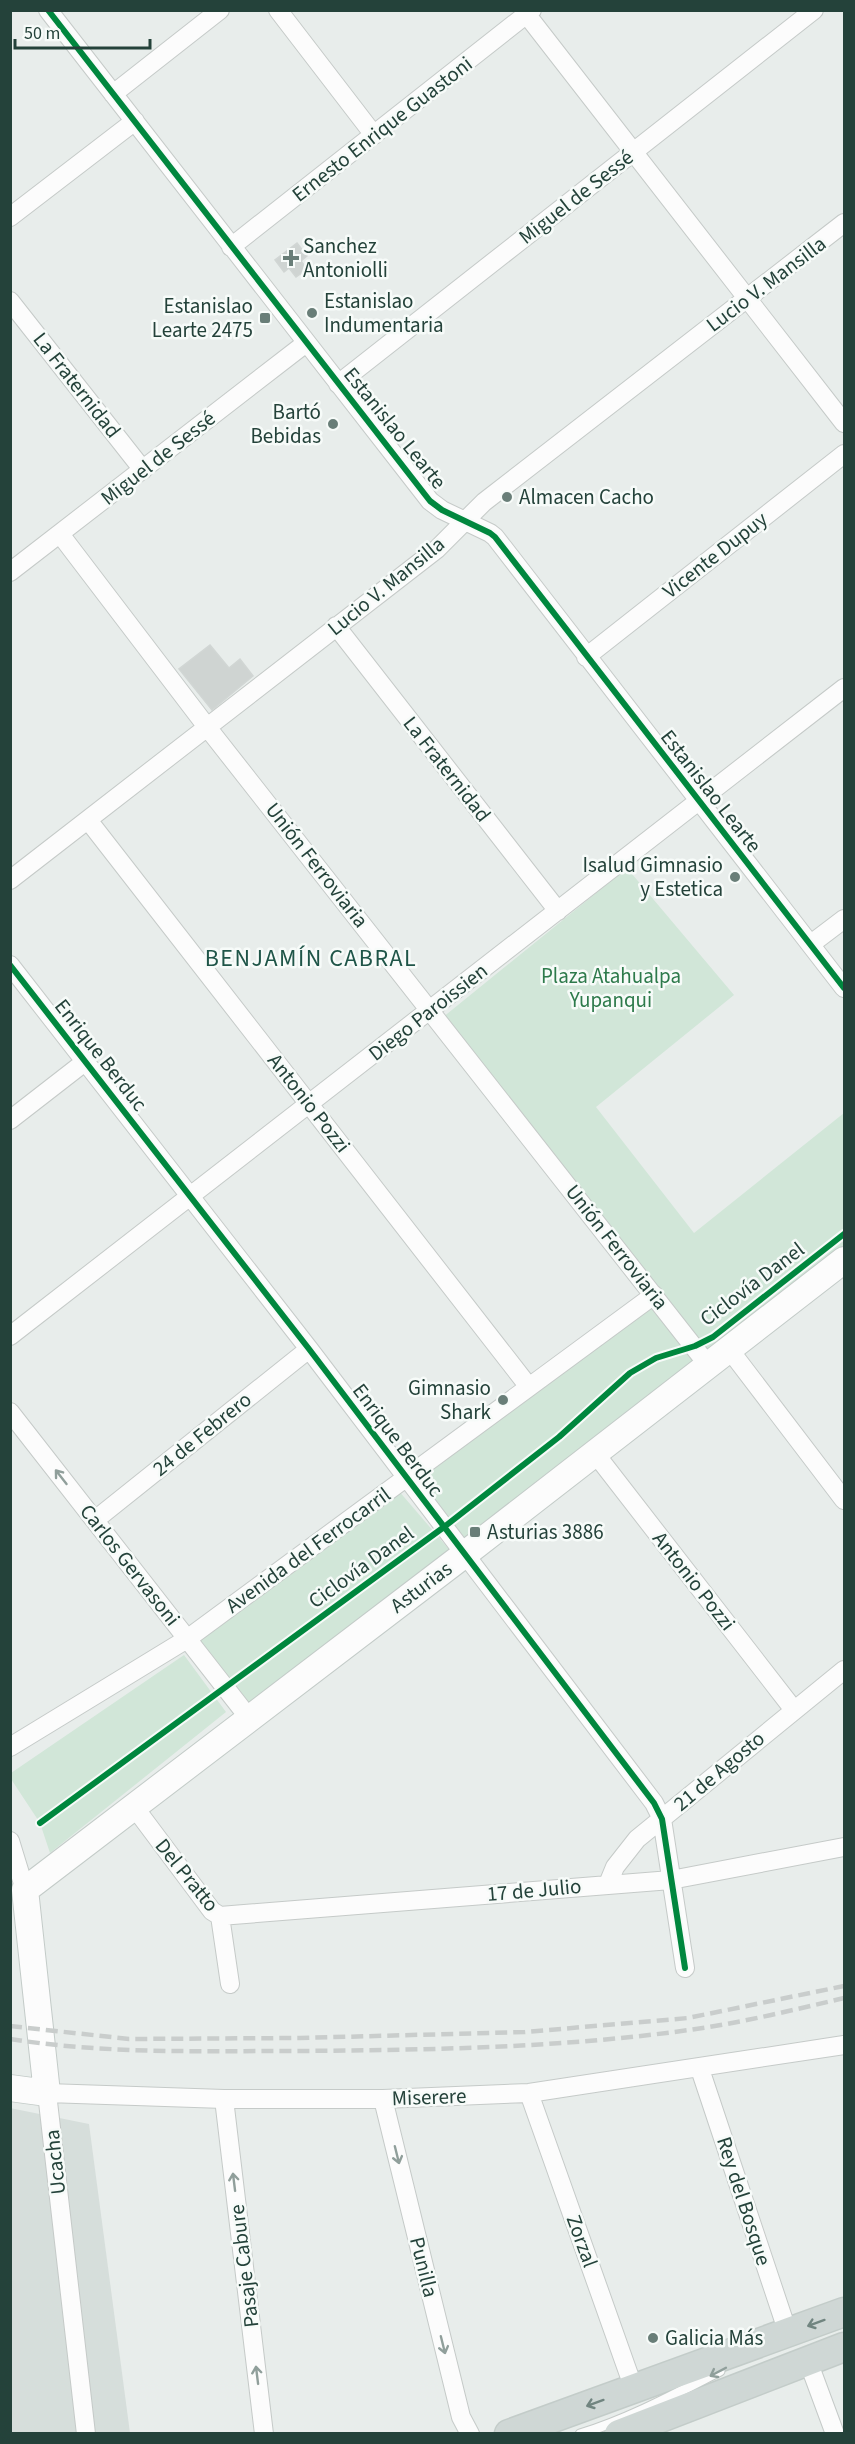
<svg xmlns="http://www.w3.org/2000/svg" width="855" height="2444" font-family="'Source Sans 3',sans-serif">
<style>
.built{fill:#d6dedb}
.green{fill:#d1e6d8}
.building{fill:#cfd4d2;stroke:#d1d6d4;stroke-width:1.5}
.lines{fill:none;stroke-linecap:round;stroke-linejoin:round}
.lane-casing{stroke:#c5cac8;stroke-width:11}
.street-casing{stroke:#c5cac8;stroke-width:20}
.secondary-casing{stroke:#c3cbc8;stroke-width:28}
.primary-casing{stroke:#c3ccc9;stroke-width:31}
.lane{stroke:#fcfcfc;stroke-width:9}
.street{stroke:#fcfcfc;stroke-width:18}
.secondary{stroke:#fcfcfc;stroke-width:26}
.primary{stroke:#cfd7d5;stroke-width:28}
.rail{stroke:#c9cdcc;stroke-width:4.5;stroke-dasharray:12 6;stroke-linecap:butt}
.cycleway-casing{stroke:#f7fbf9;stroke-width:10}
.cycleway{stroke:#00873e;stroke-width:6}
.oneway{stroke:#909f9b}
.oneway2{stroke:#718580}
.poi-dot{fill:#697e78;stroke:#f7fbf9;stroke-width:2}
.labels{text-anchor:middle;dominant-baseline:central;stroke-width:5;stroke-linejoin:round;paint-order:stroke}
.street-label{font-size:21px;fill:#24423a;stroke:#f7fbf9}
.poi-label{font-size:21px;fill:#24423a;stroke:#f7fbf9;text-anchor:start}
.park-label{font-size:21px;fill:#2d7a4b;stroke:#f7fbf9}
.quarter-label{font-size:24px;letter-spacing:1.5px;fill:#1f5548;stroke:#f7fbf9}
</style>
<rect width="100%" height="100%" fill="#e8edeb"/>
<!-- built -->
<path class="built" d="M 10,2108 L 89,2124 L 130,2433 L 11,2433 Z"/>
<!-- green -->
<path class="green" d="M 627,868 L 734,995 L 596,1107 L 694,1233 L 844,1113 L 844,1255 L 709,1360 L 442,1018 Z
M 653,1300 L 701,1364 L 468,1542 L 415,1476 Z
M 398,1490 L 453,1554 L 250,1709 L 195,1639 Z
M 184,1655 L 226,1712 L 50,1853 L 40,1823 L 11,1779 L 11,1773 Z"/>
<!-- building -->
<path class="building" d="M 297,243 L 307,256 L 301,261 L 307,269 L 296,277 L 289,268 L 284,272 L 275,260 Z
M 210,645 L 229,668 L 240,659 L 253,676 L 212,710 L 179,669 Z"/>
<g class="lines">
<defs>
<path id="lane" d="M 580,2434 C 629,2419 675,2394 720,2371"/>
<path id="street" d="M 48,10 L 430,501 L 442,510 L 490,533 L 495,537 L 844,988
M 278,10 L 374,135
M 527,15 L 844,423
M 113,94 L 220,10
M 10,217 L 135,121
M 231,247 L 532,10
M 10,301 L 143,470
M 338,384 L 814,10
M 60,534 L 207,727 L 708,1365
M 10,572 L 306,343
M 336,626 L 558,911
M 586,657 L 844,454
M 88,820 L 529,1387
M 10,880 L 437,549 L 484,502 L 844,223
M 811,944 L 844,919
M 10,965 L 309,1349 L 654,1803 L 662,1819 L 685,1968
M 10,1120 L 86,1061
M 10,1336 L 844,688
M 729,1349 L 844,1500
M 10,1412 L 249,1718
M 594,1452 L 794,1710
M 95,1520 L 309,1349
M 10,1747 L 187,1639 L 654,1295
M 135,1808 L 212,1911 L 220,1916 L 230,1984
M 10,1841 L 25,1890
M 608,1884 L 615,1867 L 637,1839 L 844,1670
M 220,1916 L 671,1880 L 844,1847
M 700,2069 L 788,2333
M 529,2093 L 634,2389
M 224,2099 L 264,2434
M 383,2099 L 461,2417 L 470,2434
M 808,2361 L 835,2434
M 86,2434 L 47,2093 L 224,2099 L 383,2099 L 529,2093 L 844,2045"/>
<path id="secondary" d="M 10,2088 L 47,2093 L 25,1890 L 465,1554 L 844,1260"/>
<path id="primary" d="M 509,2434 L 844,2312
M 619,2434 L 844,2347"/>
</defs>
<!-- lane casing -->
<use href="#lane" class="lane-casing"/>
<!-- street casing -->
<use href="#street" class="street-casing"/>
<!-- secondary casing -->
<use href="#secondary" class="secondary-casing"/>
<!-- primary casing -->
<use href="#primary" class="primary-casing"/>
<!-- lane -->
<use href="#lane" class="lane"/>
<!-- street -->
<use href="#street" class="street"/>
<!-- secondary -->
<use href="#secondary" class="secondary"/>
<!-- primary -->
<use href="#primary" class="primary"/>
<!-- rail -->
<path class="rail" d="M 10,2026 L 129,2039 L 300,2038 L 525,2032 L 688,2018 L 844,1986
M 10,2039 C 105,2054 200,2051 295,2051 C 427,2050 559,2048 689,2030 C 741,2023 793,2010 844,1998"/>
<defs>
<path id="cycleway" d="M 48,10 L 430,501 L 442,510 L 490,533 L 495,537 L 844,988
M 10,965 L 309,1349 L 654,1803 L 662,1819 L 685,1968
M 40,1823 L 444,1527 L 559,1437 L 630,1373 L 656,1358 L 695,1346 L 713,1337 L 844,1234"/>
</defs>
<!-- cycleway casing -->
<use href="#cycleway" class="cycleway-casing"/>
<!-- cycleway -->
<use href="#cycleway" class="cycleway"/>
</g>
<!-- one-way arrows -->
<defs><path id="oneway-shaft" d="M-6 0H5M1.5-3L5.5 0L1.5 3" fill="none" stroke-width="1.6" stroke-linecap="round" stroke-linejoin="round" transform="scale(1.5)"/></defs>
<g class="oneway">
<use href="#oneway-shaft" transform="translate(61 1477) rotate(-128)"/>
<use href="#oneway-shaft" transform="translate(397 2155) rotate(76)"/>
<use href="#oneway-shaft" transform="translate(234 2182) rotate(-97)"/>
<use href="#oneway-shaft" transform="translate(443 2345) rotate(76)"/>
<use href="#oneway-shaft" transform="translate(718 2372) rotate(152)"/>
<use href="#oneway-shaft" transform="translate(257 2375) rotate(-97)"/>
</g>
<g class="oneway2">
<use href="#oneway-shaft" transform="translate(816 2323) rotate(160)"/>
<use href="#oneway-shaft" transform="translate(595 2403) rotate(160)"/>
</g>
<!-- markers -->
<g class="poi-dot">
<path d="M288 249h6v6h6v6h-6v6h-6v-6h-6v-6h6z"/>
<circle cx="312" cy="313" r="6"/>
<rect x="259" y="312" width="12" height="12" rx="3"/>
<circle cx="333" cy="424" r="6"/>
<circle cx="507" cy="497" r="6"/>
<circle cx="735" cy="877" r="6"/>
<circle cx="503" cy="1400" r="6"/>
<rect x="469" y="1526" width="12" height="12" rx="3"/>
<circle cx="653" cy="2338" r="6"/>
</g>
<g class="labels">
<!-- street labels -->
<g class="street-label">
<text transform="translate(382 129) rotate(-38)">Ernesto Enrique Guastoni</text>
<text transform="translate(576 197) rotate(-38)">Miguel de Sessé</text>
<text transform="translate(766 284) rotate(-37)">Lucio V. Mansilla</text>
<text transform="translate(77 385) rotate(52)">La Fraternidad</text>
<text transform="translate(395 428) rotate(51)">Estanislao Learte</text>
<text transform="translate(158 458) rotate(-38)">Miguel de Sessé</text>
<text transform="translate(715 555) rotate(-38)">Vicente Dupuy</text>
<text transform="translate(386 586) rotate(-39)">Lucio V. Mansilla</text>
<text transform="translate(447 769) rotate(52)">La Fraternidad</text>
<text transform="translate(711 791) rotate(52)">Estanislao Learte</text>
<text transform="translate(317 865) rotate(52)">Unión Ferroviaria</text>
<text transform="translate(428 1012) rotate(-38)">Diego Paroissien</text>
<text transform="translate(101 1055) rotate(52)">Enrique Berduc</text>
<text transform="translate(309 1103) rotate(52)">Antonio Pozzi</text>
<text transform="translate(617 1247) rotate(52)">Unión Ferroviaria</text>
<text transform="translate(752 1284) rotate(-37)">Ciclovía Danel</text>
<text transform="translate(202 1434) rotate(-39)">24 de Febrero</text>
<text transform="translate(398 1440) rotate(53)">Enrique Berduc</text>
<text transform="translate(308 1550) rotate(-36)">Avenida del Ferrocarril</text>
<text transform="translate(130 1565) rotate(52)">Carlos Gervasoni</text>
<text transform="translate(361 1567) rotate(-36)">Ciclovía Danel</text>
<text transform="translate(694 1581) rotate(52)">Antonio Pozzi</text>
<text transform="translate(421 1587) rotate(-37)">Asturias</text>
<text transform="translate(719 1771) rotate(-40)">21 de Agosto</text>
<text transform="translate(187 1875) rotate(51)">Del Pratto</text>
<text transform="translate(534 1890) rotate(-5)">17 de Julio</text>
<text transform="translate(429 2097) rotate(-2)">Miserere</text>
<text transform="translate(55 2162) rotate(-96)">Ucacha</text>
<text transform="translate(744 2201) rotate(72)">Rey del Bosque</text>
<text transform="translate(582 2241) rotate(70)">Zorzal</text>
<text transform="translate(244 2266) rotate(-97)">Pasaje Cabure</text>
<text transform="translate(424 2267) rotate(76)">Punilla</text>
</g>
<!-- poi labels -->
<g class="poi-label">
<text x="303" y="246">Sanchez<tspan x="303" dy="24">Antoniolli</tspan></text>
<text x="324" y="301">Estanislao<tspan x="324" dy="24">Indumentaria</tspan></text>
<text x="253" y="306" text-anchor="end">Estanislao<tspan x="253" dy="24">Learte 2475</tspan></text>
<text x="321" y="412" text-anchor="end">Bartó<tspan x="321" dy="24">Bebidas</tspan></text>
<text x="519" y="497">Almacen Cacho</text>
<text x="723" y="865" text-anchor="end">Isalud Gimnasio<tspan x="723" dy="24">y Estetica</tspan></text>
<text x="491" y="1388" text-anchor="end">Gimnasio<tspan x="491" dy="24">Shark</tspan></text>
<text x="487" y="1532">Asturias 3886</text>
<text x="665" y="2338">Galicia Más</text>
</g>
<!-- park labels -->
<g class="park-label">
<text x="611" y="976">Plaza Atahualpa<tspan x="611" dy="24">Yupanqui</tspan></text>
</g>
<!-- quarter labels -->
<g class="quarter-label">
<text x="311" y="958">BENJAMÍN CABRAL</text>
</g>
</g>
<!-- border -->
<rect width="855" height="2444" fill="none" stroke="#24423a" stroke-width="24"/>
<!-- scale -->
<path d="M15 39v9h135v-9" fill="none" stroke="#24423a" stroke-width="3"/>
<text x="24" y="39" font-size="18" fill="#24423a" stroke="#f7fbf9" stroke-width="4.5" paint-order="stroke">50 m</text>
</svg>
